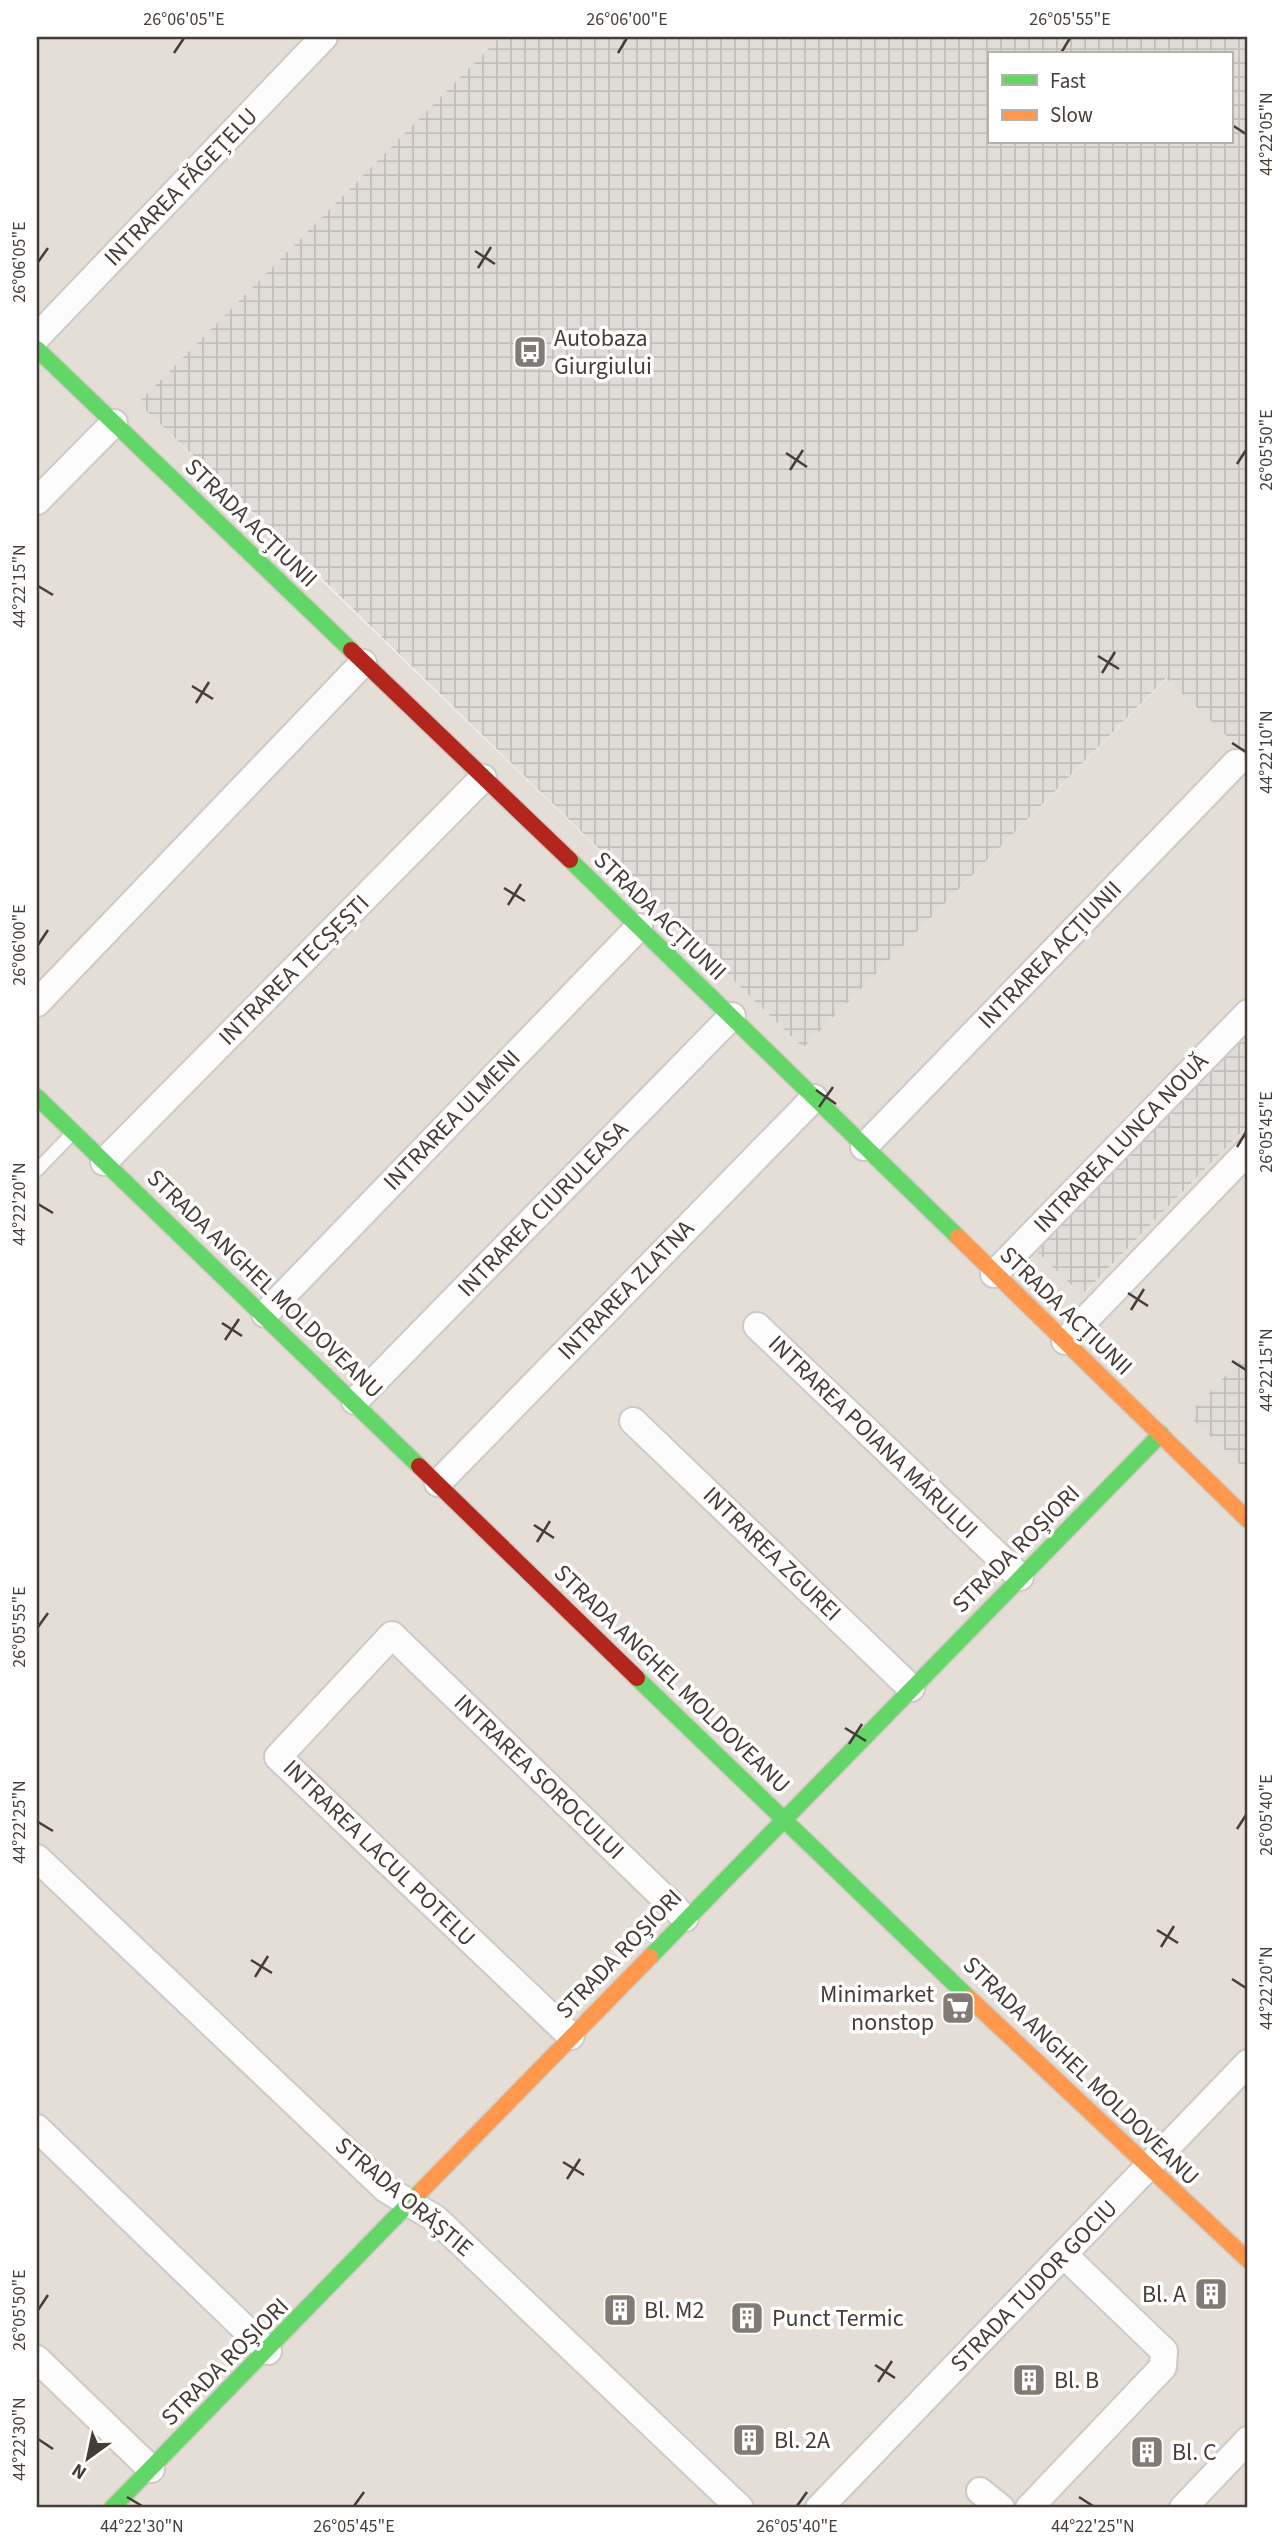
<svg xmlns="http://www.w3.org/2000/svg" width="1285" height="2545" font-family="'Source Sans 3',sans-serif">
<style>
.residential{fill:#e4ded7}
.industrial{fill:url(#industrial-grid);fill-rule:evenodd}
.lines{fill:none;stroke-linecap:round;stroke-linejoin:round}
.lane-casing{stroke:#ccc9c6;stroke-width:16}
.street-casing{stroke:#ccc9c6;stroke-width:30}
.fast-casing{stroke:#d1cac2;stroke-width:19}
.slow-casing{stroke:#d1cac2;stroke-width:19}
.jam-casing{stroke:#d1cac2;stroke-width:19}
.lane{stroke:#fdfcfc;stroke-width:12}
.street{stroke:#fdfcfc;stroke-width:26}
.fast{stroke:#63d668;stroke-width:16}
.slow{stroke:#ff974d;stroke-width:16}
.jam{stroke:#b3261e;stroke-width:16}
.ticks{fill:none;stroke:#463d36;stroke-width:2.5}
.labels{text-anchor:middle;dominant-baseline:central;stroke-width:7;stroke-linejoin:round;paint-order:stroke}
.street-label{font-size:24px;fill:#463d36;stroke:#fff}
.poi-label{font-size:24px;fill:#463d36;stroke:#fff;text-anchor:start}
.neatline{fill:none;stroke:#463d36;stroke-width:2.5}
.ticks-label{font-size:18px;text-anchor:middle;fill:#463d36}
</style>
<defs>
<pattern id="industrial-grid" width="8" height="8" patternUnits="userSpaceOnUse" patternTransform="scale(1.75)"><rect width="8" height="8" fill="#e0dcd8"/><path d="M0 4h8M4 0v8" fill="none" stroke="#c2beba"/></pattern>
</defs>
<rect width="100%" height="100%" fill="#f0edea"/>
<!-- residential -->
<path class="residential" d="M 37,37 L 500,37 L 139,404 L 803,1048 L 1167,678 L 1248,756 L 1248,1025 L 1031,1246 L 1083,1295 L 1248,1125 L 1248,1352 L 1188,1415 L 1248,1472 L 1248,2508 L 37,2508 Z"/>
<!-- industrial -->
<path class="industrial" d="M 500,37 L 1248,37 L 1248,756 L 1166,678 L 803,1048 L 303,560 L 138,403 ZM 989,54 L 1231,54 L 1231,142 L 989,142 Z
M 1248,1025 L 1248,1125 L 1082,1295 L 1031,1246 Z
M 1248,1352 L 1248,1472 L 1188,1415 Z"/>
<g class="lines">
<defs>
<path id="lane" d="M 37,1170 L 71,1135"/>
<path id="street" d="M 37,337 L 324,37
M 37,501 L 114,423
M 37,1003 L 363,663
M 864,1147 L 1236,763
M 104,1162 L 483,778
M 994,1274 L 1248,1013
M 265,1314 L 639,927
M 757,1326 L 1020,1577
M 1065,1341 L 1248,1151
M 355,1401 L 732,1016
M 633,1421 L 911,1688
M 438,1483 L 814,1098
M 37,1858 L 386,2189 L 436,2219 L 740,2508
M 571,2036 L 278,1757 L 392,1635 L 685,1918
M 37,2128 L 268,2351
M 37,2359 L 151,2469
M 980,2491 L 1001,2508
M 819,2508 L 1248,2063
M 1029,2508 L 1163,2367 L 1164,2351 L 1064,2255
M 1183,2508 L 1248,2440"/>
<path id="fast" d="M 37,349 L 351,650
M 570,860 L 958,1237
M 37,1097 L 419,1466
M 637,1678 L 969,1998
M 650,1957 L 1161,1434
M 112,2508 L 422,2190"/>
<path id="slow" d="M 958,1237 L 1248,1520
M 969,1998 L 1248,2260
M 422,2190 L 650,1957"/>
<path id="jam" d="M 351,650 L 570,860
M 419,1466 L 637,1678"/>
</defs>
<!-- lane casing -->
<use href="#lane" class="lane-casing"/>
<!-- street casing -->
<use href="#street" class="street-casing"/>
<!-- fast casing -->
<use href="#fast" class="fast-casing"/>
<!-- slow casing -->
<use href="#slow" class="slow-casing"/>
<!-- jam casing -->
<use href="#jam" class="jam-casing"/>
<!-- lane -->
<use href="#lane" class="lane"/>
<!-- street -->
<use href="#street" class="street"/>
<!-- fast -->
<use href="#fast" class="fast"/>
<!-- slow -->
<use href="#slow" class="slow"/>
<!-- jam -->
<use href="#jam" class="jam"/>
</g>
<!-- ticks -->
<path class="ticks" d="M 174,53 L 184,38M 618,53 L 627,38M 1061,53 L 1070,38M 1232,125 L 1246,134M 475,251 L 495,264M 38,262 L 48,248M 478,268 L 491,247M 786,453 L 807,467M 1237,464 L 1246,450M 790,470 L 803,450M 38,586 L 53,595M 1098,656 L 1119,669M 1102,673 L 1115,652M 192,686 L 213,699M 196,703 L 209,682M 1232,743 L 1246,752M 504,888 L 525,901M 508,905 L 521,884M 38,945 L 48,930M 816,1090 L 836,1104M 819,1107 L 833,1087M 1237,1147 L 1246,1132M 38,1204 L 53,1213M 1128,1293 L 1148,1306M 1131,1310 L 1144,1289M 222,1323 L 242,1336M 225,1340 L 239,1319M 1232,1361 L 1246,1370M 534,1525 L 554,1538M 537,1542 L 550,1521M 38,1627 L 48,1613M 845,1728 L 866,1741M 849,1744 L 862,1724M 38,1822 L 53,1831M 1237,1829 L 1246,1815M 1157,1930 L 1178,1943M 1161,1947 L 1174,1926M 251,1960 L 272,1973M 255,1977 L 268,1956M 1232,1979 L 1246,1988M 563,2162 L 584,2175M 567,2179 L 580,2159M 38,2310 L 48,2295M 875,2365 L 895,2378M 878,2382 L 892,2361M 38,2439 L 53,2449M 127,2497 L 142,2506M 1079,2497 L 1093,2506M 354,2506 L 364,2492M 797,2506 L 807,2492"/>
<!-- icons -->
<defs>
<symbol id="bus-square" viewBox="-11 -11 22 22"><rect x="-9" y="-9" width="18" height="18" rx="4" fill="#827b75" stroke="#fff"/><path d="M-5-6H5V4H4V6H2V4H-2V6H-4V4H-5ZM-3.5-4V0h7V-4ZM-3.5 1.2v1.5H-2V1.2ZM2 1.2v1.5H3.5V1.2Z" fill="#fff"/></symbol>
<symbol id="supermarket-square" viewBox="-11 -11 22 22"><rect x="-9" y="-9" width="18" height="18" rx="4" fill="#827b75" stroke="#fff"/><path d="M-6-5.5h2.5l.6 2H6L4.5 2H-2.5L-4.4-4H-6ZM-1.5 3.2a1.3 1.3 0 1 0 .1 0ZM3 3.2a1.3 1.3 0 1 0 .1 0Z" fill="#fff"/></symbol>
<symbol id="building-square" viewBox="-11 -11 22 22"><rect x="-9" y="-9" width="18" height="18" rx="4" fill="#827b75" stroke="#fff"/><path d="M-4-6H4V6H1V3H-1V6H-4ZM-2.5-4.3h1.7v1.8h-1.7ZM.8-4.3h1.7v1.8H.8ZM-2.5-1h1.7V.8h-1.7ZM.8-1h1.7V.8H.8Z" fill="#fff"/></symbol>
</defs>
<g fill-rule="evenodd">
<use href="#bus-square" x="511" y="333" width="38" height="38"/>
<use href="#supermarket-square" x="939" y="1989" width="38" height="38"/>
<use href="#building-square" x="1192" y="2275" width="38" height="38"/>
<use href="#building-square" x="601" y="2291" width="38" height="38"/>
<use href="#building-square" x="728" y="2299" width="38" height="38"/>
<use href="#building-square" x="1010" y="2361" width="38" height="38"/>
<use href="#building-square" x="730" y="2421" width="38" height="38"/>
<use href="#building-square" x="1128" y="2433" width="38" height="38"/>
</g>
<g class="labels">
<!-- street labels -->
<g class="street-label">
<text transform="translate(181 187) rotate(-46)">INTRAREA FĂGEȚELU</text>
<text transform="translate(251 523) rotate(44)">STRADA ACȚIUNII</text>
<text transform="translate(660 916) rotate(44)">STRADA ACȚIUNII</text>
<text transform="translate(1050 955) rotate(-46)">INTRAREA ACȚIUNII</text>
<text transform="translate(294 970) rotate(-45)">INTRAREA TECȘEȘTI</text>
<text transform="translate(452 1120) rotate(-46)">INTRAREA ULMENI</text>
<text transform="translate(1121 1143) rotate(-46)">INTRAREA LUNCA NOUĂ</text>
<text transform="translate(543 1209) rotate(-46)">INTRAREA CIURULEASA</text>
<text transform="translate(265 1284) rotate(44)">STRADA ANGHEL MOLDOVEANU</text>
<text transform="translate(626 1290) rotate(-46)">INTRAREA ZLATNA</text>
<text transform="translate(1066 1311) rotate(44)">STRADA ACȚIUNII</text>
<text transform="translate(873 1437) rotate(44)">INTRAREA POIANA MĂRULUI</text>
<text transform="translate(1016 1549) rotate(-45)">STRADA ROȘIORI</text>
<text transform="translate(772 1554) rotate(44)">INTRAREA ZGUREI</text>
<text transform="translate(672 1679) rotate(44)">STRADA ANGHEL MOLDOVEANU</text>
<text transform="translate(539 1777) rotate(44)">INTRAREA SOROCULUI</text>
<text transform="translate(379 1853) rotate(44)">INTRAREA LACUL POTELU</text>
<text transform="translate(619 1954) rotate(-46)">STRADA ROȘIORI</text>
<text transform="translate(1081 2071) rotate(44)">STRADA ANGHEL MOLDOVEANU</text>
<text transform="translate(404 2197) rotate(40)">STRADA ORĂȘTIE</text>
<text transform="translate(1034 2286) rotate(-46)">STRADA TUDOR GOCIU</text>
<text transform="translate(225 2362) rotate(-45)">STRADA ROȘIORI</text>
</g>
<!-- poi labels -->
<g class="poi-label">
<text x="554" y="338">Autobaza<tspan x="554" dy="28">Giurgiului</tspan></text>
<text x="934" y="1994" text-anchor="end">Minimarket<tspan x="934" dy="28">nonstop</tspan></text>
<text x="1186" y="2294" text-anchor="end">Bl. A</text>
<text x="644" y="2310">Bl. M2</text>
<text x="772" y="2318">Punct Termic</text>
<text x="1054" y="2380">Bl. B</text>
<text x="774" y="2440">Bl. 2A</text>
<text x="1172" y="2452">Bl. C</text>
</g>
</g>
<!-- border -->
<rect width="1285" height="2545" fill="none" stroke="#ffffff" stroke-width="77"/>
<!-- legend -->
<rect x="988" y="52" width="245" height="91" fill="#ffffff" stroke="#b5b1af" stroke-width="2"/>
<rect x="1002" y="75" width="35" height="10" fill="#63d668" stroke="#b5b1af" stroke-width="2"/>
<text x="1050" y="88" font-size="21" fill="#463d36">Fast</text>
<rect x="1002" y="110" width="35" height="10" fill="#ff974d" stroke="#b5b1af" stroke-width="2"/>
<text x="1050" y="122" font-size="21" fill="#463d36">Slow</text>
<!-- north arrow -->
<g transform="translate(88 2458) rotate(213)" stroke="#ffffff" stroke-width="5" paint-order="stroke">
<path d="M0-5L12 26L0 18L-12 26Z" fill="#463d36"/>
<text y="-10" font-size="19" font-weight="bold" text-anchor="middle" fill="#463d36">N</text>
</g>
<rect x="38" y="38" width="1208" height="2468" class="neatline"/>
<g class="ticks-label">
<text x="184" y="25">26°06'05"E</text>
<text x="627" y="25">26°06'00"E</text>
<text x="1070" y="25">26°05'55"E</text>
<text transform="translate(1266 134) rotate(-90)" y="6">44°22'05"N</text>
<text transform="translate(19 262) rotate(-90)" y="6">26°06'05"E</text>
<text transform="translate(1266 450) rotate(-90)" y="6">26°05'50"E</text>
<text transform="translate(19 586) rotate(-90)" y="6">44°22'15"N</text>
<text transform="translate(1266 752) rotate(-90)" y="6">44°22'10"N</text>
<text transform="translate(19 945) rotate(-90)" y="6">26°06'00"E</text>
<text transform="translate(1266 1132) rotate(-90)" y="6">26°05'45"E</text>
<text transform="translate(19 1204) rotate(-90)" y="6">44°22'20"N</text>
<text transform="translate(1266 1370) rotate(-90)" y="6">44°22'15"N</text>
<text transform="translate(19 1627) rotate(-90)" y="6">26°05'55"E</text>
<text transform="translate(1266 1815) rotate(-90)" y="6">26°05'40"E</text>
<text transform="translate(19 1822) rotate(-90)" y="6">44°22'25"N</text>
<text transform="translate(1266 1988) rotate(-90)" y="6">44°22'20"N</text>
<text transform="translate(19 2310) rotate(-90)" y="6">26°05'50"E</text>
<text transform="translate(19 2439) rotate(-90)" y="6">44°22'30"N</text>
<text x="142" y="2532">44°22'30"N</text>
<text x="354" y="2532">26°05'45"E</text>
<text x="797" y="2532">26°05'40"E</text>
<text x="1093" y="2532">44°22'25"N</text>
</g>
</svg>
